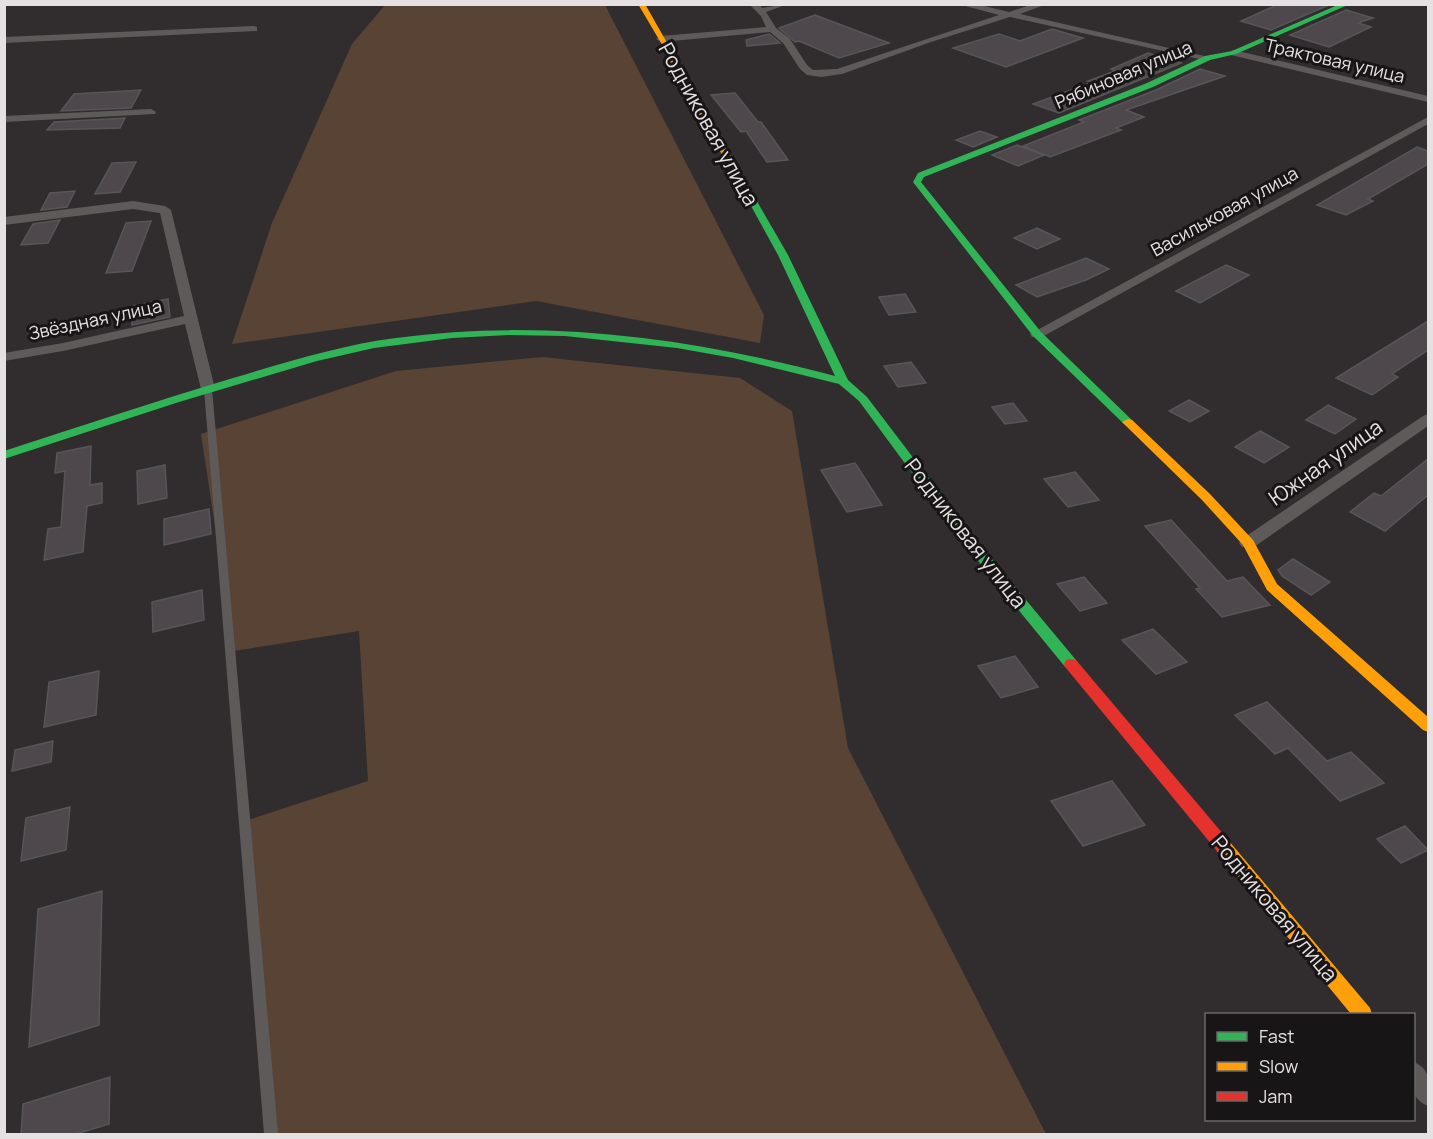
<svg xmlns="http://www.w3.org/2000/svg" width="1433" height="1139" font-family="Manrope,sans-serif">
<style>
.green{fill:#584335}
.building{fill:#4e484c;stroke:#585557;stroke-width:1.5}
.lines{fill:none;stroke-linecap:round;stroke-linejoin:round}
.lane{fill:#5f5a5a;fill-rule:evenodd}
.street{fill:#5f5a5a;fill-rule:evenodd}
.fast{fill:#30b455;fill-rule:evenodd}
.slow{fill:#ff9f0a;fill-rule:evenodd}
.jam{fill:#e5322d;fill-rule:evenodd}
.labels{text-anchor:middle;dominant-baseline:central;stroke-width:6;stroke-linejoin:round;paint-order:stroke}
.far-street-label{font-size:18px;fill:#e5e1e2;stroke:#181516}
.street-label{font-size:21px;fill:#e5e1e2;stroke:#181516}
</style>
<rect width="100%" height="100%" fill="#312d2f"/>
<!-- green -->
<path class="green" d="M 385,5 L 605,5 L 764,315 L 760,343 L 536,301 L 232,344 L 272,223 L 352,44 Z
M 542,357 L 740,378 L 792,411 L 848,748 L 1046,1134 L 275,1134 L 242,822 L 368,781 L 359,631 L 234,651 L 201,434 L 396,371 Z"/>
<!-- building -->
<path class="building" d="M 1279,4 L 1329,4 L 1329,5 L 1271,30 L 1241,21 Z
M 1346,10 L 1373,18 L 1358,23 L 1371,27 L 1329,47 L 1290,35 Z
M 815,15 L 889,43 L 839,58 L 799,41 L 795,42 L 779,28 Z
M 1052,29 L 1083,38 L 1006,67 L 953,48 L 999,34 L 1020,41 Z
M 769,34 L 780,43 L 747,46 L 746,40 Z
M 1148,53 L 1181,63 L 1059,113 L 1033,104 L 1093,82 L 1088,81 L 1115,71 L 1111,69 Z
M 1200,69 L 1225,76 L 1126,110 L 1144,117 L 1116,128 L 1121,130 L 1050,157 L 1023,146 L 1084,122 L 1079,120 L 1156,90 Z
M 141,90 L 131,108 L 61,111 L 74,94 Z
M 735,93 L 758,122 L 761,122 L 788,160 L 767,162 L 746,131 L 741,132 L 711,95 Z
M 125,118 L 120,128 L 47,130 L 54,122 Z
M 980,131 L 997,137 L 973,147 L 956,140 Z
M 1017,145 L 1044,155 L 1018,166 L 992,155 Z
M 1417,147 L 1428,151 L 1428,164 L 1368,199 L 1373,201 L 1346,215 L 1317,205 Z
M 136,162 L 120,192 L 95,194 L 112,163 Z
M 75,191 L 67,207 L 41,210 L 50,193 Z
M 60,220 L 48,243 L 21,245 L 33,224 Z
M 151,221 L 132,271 L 106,273 L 126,223 Z
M 1037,228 L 1060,239 L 1037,249 L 1014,238 Z
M 1086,258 L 1109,269 L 1086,280 L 1037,297 L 1016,285 Z
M 1226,265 L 1249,275 L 1200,303 L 1176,291 Z
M 905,294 L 916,312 L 889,315 L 879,297 Z
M 168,299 L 170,317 L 132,325 L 131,306 Z
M 1428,321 L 1428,350 L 1392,374 L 1398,377 L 1372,395 L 1336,378 Z
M 911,362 L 926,383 L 898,387 L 884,366 Z
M 1189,400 L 1209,411 L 1190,422 L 1169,411 Z
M 1013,403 L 1027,421 L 1005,424 L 992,407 Z
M 1328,405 L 1356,419 L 1335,434 L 1306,420 Z
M 1260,431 L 1289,447 L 1264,463 L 1235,447 Z
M 91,446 L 90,485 L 102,483 L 102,503 L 87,506 L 83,552 L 44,560 L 48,529 L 61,527 L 65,471 L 55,473 L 57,453 Z
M 1428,459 L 1428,495 L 1385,531 L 1350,512 L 1374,493 L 1381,496 Z
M 855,463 L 882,505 L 847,512 L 821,470 Z
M 165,465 L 167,498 L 138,504 L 137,471 Z
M 1075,472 L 1099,500 L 1068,507 L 1044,479 Z
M 209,509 L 211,534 L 164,545 L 164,519 Z
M 1171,520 L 1227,581 L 1243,577 L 1270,605 L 1222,617 L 1196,589 L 1200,588 L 1145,526 Z
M 1293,559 L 1330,582 L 1311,595 L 1282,576 L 1278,570 Z
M 1084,577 L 1107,603 L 1080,611 L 1057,584 Z
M 202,590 L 204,620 L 153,632 L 152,602 Z
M 1153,629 L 1187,662 L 1156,674 L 1122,640 Z
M 1015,656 L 1038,687 L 1001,698 L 978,666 Z
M 99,671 L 96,715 L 44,727 L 49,682 Z
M 1267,702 L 1327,761 L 1351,752 L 1384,783 L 1340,801 L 1288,748 L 1275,754 L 1235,715 Z
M 53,741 L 51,762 L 12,771 L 15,750 Z
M 1112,781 L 1145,825 L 1083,846 L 1051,801 Z
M 70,807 L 66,850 L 21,861 L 26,818 Z
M 1405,826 L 1428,850 L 1401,863 L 1377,839 Z
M 102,891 L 99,1025 L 29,1047 L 38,909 Z
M 110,1077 L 109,1124 L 76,1134 L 21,1134 L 23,1104 Z"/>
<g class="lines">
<!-- lane -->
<path class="lane" d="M 205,387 L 208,387 L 212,389 L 278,1134 L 264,1134 L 204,389 Z"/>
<!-- street -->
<path class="street" d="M 749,4 L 759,4 L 762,8 L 788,4 L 766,12 L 776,28 L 790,39 L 807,65 L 813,70 L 837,69 L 999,15 L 958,4 L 976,4 L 1009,12 L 1033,4 L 1047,4 L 1020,14 L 1213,58 L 1208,61 L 1010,17 L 931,42 L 842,74 L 821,77 L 807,75 L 800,69 L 783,43 L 770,32 L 661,42 L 656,39 L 661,36 L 766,27 L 761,16 Z
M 254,26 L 257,27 L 257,31 L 4,43 L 4,37 Z
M 1234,50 L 1428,96 L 1428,102 L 1231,55 L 1231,51 Z
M 151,109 L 156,112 L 155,114 L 4,122 L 4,116 Z
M 1428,117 L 1428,124 L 1042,337 L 1032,337 L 1030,334 Z
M 133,201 L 165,206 L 171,210 L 215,389 L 213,392 L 203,392 L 201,389 L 185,324 L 63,351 L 4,361 L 4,353 L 63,343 L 184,316 L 160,213 L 133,209 L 4,225 L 4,217 Z
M 1428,414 L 1428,426 L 1254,547 L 1242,547 L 1239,543 L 1242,539 L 1423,416 Z
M 1414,1062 C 1433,1070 1430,1088 1428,1106 C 1408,1098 1412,1080 1414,1062 Z"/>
<!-- fast -->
<path class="fast" d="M 1340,4 L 1350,4 L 1236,54 L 1210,60 L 1153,87 L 924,177 L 921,182 L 1041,332 L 1134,422 L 1128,425 L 1124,424 L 1033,336 L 913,182 L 918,173 L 1147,83 L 1205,56 L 1232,51 Z
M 736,175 L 743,177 L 788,255 L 848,380 L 867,397 L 975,539 L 1076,660 L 1078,664 L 1076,668 L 1066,668 L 965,545 L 859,401 L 839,384 L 733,358 L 677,348 L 565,336 L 509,335 L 452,338 L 374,348 L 317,361 L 179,402 L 4,459 L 4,451 C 81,426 157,401 233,378 C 287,362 341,345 396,338 C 545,318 691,338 835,376 L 778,255 L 735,177 Z"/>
<!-- slow -->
<path class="slow" d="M 638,4 L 645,4 L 670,48 L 692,95 L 714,127 L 743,177 L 742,179 L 735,177 L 706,127 L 684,95 L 664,48 Z
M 1128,419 L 1132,420 L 1210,494 L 1253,540 L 1277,584 L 1428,717 L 1428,732 L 1423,730 L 1267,590 L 1243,545 L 1202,500 L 1124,424 L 1122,422 Z
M 1223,839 L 1229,841 L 1370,1008 L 1372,1014 L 1351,1014 L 1217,851 L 1215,846 L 1217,841 Z"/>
<!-- jam -->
<path class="jam" d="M 1071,659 L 1076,660 L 1229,841 L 1231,846 L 1229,851 L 1223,853 L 1217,851 L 1066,668 L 1064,664 L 1066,660 Z"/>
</g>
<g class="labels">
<!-- far-street labels -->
<g class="far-street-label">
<text transform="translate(1335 60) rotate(13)">Трактовая улица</text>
<text transform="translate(1123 74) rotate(-23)">Рябиновая улица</text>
<text transform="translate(1224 211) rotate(-29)">Васильковая улица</text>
<text transform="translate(95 319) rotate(-12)">Звёздная улица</text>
</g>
<!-- street labels -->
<g class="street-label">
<text transform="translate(709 124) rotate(61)">Родниковая улица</text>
<text transform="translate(1325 462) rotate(-35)">Южная улица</text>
<text transform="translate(966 533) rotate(52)">Родниковая улица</text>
<text transform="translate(1275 908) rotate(50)">Родниковая улица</text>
</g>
</g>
<!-- border -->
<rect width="1433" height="1139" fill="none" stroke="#e5e1e2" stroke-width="12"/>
<!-- legend -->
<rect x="1205" y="1013" width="210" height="108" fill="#181516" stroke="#6a6768" stroke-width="1.5"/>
<rect x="1217" y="1032" width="30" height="9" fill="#30b455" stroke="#6a6768" stroke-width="1.5"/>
<text x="1259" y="1043" font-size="18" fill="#e5e1e2">Fast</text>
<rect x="1217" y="1062" width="30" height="9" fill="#ff9f0a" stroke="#6a6768" stroke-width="1.5"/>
<text x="1259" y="1073" font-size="18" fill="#e5e1e2">Slow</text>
<rect x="1217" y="1092" width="30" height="9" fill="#e5322d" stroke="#6a6768" stroke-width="1.5"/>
<text x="1259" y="1103" font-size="18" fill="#e5e1e2">Jam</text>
</svg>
